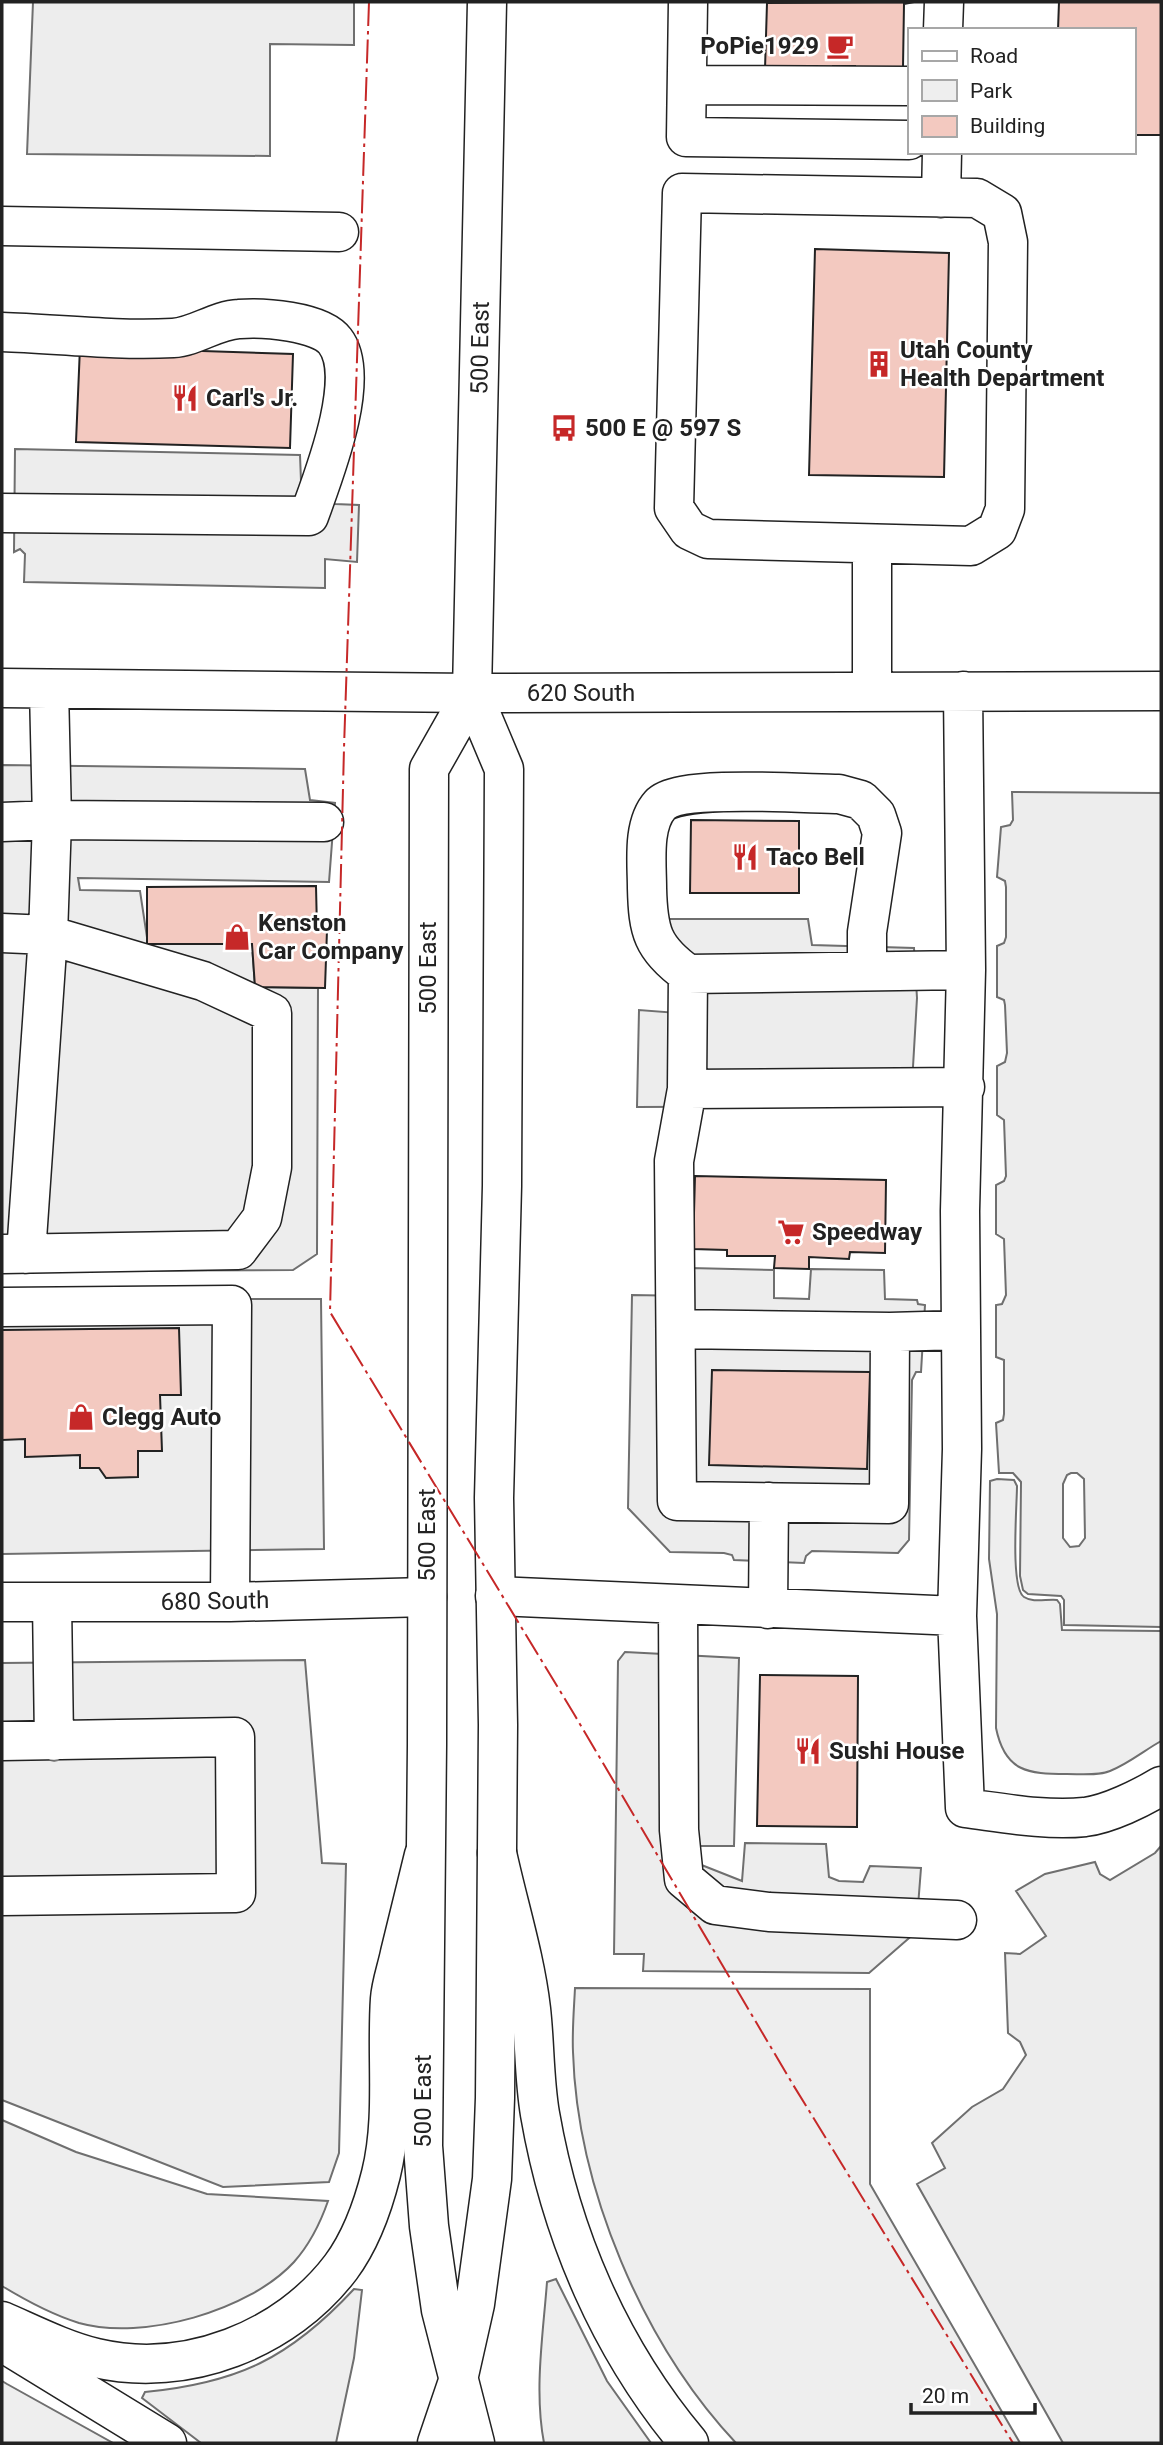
<svg xmlns="http://www.w3.org/2000/svg" width="1163" height="2445" font-family="Roboto,sans-serif">
<style>
.green{fill:#eee;stroke:#6f6f6f;stroke-width:2}
.parking{fill:#ededed;stroke:#6f6f6f;stroke-width:2;fill-rule:evenodd}
.building{fill:#f3c9c0;stroke:#222;stroke-width:2}
.lines{fill:none;stroke-linecap:round;stroke-linejoin:round}
.minor-casing{stroke:#222;stroke-width:41}
.major-casing{stroke:#222;stroke-width:41}
.highway-casing{stroke:#222;stroke-width:41}
.minor{stroke:#fff;stroke-width:38}
.major{stroke:#fff;stroke-width:38}
.highway{stroke:#fff;stroke-width:38}
.power{stroke:#c62828;stroke-width:2;stroke-dasharray:24 5 3.5 5;stroke-linecap:butt}
.labels{text-anchor:middle;dominant-baseline:central;stroke-width:5;stroke-linejoin:round;paint-order:stroke}
.poi-label{font-size:24px;font-weight:bold;fill:#222;stroke:#fff;text-anchor:start}
.street-label{font-size:24px;fill:#222;stroke:#fff}
</style>
<rect width="100%" height="100%" fill="#fff"/>
<!-- green -->
<path class="green" d="M 997,1479 L 1014,1480 L 1017,1486 C 1017,1505 1010,1588 1024,1597 C 1033,1603 1046,1599 1057,1600 L 1060,1604 L 1062,1630 L 1161,1631 L 1161,1741 C 1145,1750 1128,1764 1110,1771 C 1097,1776 1081,1774 1067,1774 C 1028,1774 1005,1772 996,1728 L 997,1614 L 989,1559 L 990,1481 Z
M 575,1988 L 870,1989 L 870,2184 L 1020,2443 L 736,2443 C 643,2344 577,2188 573,2052 C 572,2031 574,2009 575,1988 Z
M 2,2120 L 76,2152 L 207,2194 L 328,2201 C 320,2224 310,2244 294,2262 C 249,2311 143,2341 79,2323 C 53,2315 25,2300 2,2286 Z
M 556,2279 L 607,2381 L 651,2443 L 544,2443 C 534,2391 543,2335 547,2282 Z
M 354,2289 L 362,2290 L 354,2358 L 336,2443 L 201,2443 L 142,2398 L 145,2392 C 238,2383 290,2358 354,2289 Z
M 2,2381 L 7,2384 L 113,2443 L 2,2443 Z"/>
<!-- parking -->
<path class="parking" d="M 33,2 L 354,2 L 354,45 L 270,44 L 270,156 L 27,154 Z
M 15,449 L 300,455 L 301,481 L 335,504 L 359,505 L 357,562 L 325,559 L 325,588 L 24,582 L 25,554 L 20,549 L 14,552 Z
M 2,765 L 305,769 L 310,800 L 335,803 L 329,882 L 78,878 L 80,890 L 140,891 L 148,944 L 252,944 L 255,987 L 318,988 L 317,1254 L 293,1270 L 2,1271 Z
M 1012,792 L 1161,793 L 1161,1627 L 1064,1625 L 1064,1600 L 1061,1596 L 1028,1594 L 1023,1590 L 1020,1576 L 1021,1482 L 1013,1473 L 999,1473 L 996,1423 L 1003,1420 L 1004,1414 L 1004,1360 L 996,1357 L 996,1305 L 1002,1304 L 1006,1295 L 1004,1239 L 996,1234 L 996,1185 L 1004,1181 L 1006,1176 L 1004,1120 L 997,1115 L 997,1066 L 1005,1062 L 1007,1053 L 1005,1005 L 1004,1000 L 997,997 L 997,946 L 1004,943 L 1006,937 L 1006,887 L 1005,881 L 997,877 L 1001,827 L 1010,825 L 1013,820 ZM 1071,1473 L 1077,1473 L 1084,1479 L 1085,1538 L 1079,1546 L 1070,1547 L 1063,1538 L 1063,1484 L 1067,1475 Z
M 663,919 L 808,919 L 812,945 L 914,948 L 917,998 L 913,1067 L 919,1074 L 920,1106 L 637,1107 L 639,1010 L 677,1013 Z
M 690,1268 L 774,1270 L 774,1298 L 809,1299 L 811,1269 L 884,1270 L 885,1299 L 917,1300 L 918,1304 L 925,1305 L 921,1372 L 916,1372 L 912,1380 L 909,1540 L 898,1553 L 812,1551 L 806,1556 L 804,1563 L 734,1560 L 732,1555 L 724,1553 L 670,1552 L 628,1508 L 632,1295 L 690,1296 Z
M 2,1299 L 321,1299 L 324,1549 L 2,1554 Z
M 625,1652 L 739,1658 L 734,1846 L 698,1846 L 699,1864 L 742,1881 L 745,1843 L 826,1844 L 829,1877 L 839,1881 L 863,1882 L 870,1866 L 921,1868 L 916,1932 L 869,1973 L 643,1971 L 644,1954 L 614,1954 L 618,1661 Z
M 305,1660 L 322,1863 L 346,1864 L 339,2153 L 329,2182 L 223,2187 L 2,2100 L 2,1663 Z
M 1161,1846 L 1161,2443 L 1063,2443 L 917,2184 L 945,2168 L 932,2143 L 972,2107 L 1003,2089 L 1026,2055 L 1020,2042 L 1008,2033 L 1005,1953 L 1020,1954 L 1046,1936 L 1016,1891 L 1045,1874 L 1095,1862 L 1100,1874 L 1110,1880 L 1155,1853 Z"/>
<!-- building -->
<path class="building" d="M 914,2 L 904,4 L 903,67 L 855,70 L 855,66 L 833,66 L 833,70 L 765,69 L 767,3 Z
M 1059,2 L 1161,2 L 1161,135 L 1133,135 L 1133,30 L 1058,30 Z
M 815,249 L 949,253 L 944,477 L 809,475 Z
M 80,347 L 293,354 L 290,448 L 76,442 Z
M 691,820 L 799,821 L 799,893 L 690,893 Z
M 316,886 L 317,930 L 327,930 L 325,988 L 255,987 L 252,944 L 147,944 L 147,887 Z
M 695,1176 L 886,1180 L 885,1253 L 850,1252 L 849,1259 L 809,1257 L 809,1269 L 774,1268 L 775,1256 L 727,1256 L 727,1250 L 693,1249 Z
M 179,1328 L 181,1395 L 160,1395 L 162,1451 L 138,1451 L 138,1477 L 106,1478 L 99,1468 L 80,1468 L 80,1455 L 25,1457 L 25,1439 L 2,1440 L 2,1330 Z
M 712,1370 L 870,1372 L 867,1469 L 709,1465 Z
M 760,1675 L 858,1676 L 857,1827 L 757,1826 Z"/>
<g class="lines">
<defs>
<path id="minor" d="M 688,2 L 686,137 L 909,140
M 943,30 L 944,2
M 687,85 L 909,86
M 682,193 L 977,198 L 1002,213 L 1008,242 L 1005,509 L 997,530 L 971,546 L 708,539 L 689,530 L 674,508 Z
M 941,198 L 942,152
M 2,226 L 339,232
M 2,332 C 58,334 116,341 173,338 C 195,337 216,320 239,319 C 262,317 320,321 335,341 C 363,377 323,477 309,516 L 2,513
M 872,544 L 872,691
M 2,688 L 472,693 L 1161,691
M 49,689 L 52,820 L 324,822
M 963,691 L 966,970 L 960,1211 L 962,1449 L 957,1616 L 965,1808 C 1004,1813 1046,1821 1085,1817 C 1109,1814 1141,1798 1161,1786
M 2,822 L 52,820 L 48,935 L 203,981 L 272,1013 L 272,1167 L 262,1218 L 238,1250 L 2,1254
M 2,933 L 48,935 L 26,1254
M 688,974 C 652,948 648,931 647,888 C 647,863 642,825 660,805 C 679,784 807,794 839,794 L 861,800 L 876,815 L 882,833 L 867,932 L 867,971
M 687,1089 L 965,1087
M 2,1307 L 232,1305 L 230,1602
M 676,1329 L 890,1332
M 960,1330 L 890,1332 L 889,1504 L 677,1501 L 674,1161 L 687,1089 L 688,974 L 966,970
M 495,1596 L 957,1616
M 2,1602 L 230,1602 L 427,1597
M 52,1602 L 54,1741
M 678,1605 L 679,1830 L 684,1879 L 715,1905 L 769,1912 L 957,1920
M 768,1609 L 769,1502
M 2,1741 L 235,1737 L 236,1893 L 2,1896"/>
<path id="major" d="M 472,693 L 429,769 L 427,1745 L 423,2146 L 429,2226 L 441,2310 L 475,2443
M 437,2443 L 457,2384 L 475,2304 L 492,2179 L 495,2098 L 498,1725 L 494,1498 L 502,1186 L 504,769 L 472,693 L 487,2"/>
<path id="highway" d="M 497,1853 C 508,1904 525,1957 531,2009 C 535,2044 534,2079 540,2114 C 561,2235 610,2349 689,2443
M 2,2321 C 32,2334 63,2350 96,2358 C 186,2379 286,2340 341,2267 C 361,2240 373,2206 381,2174 C 395,2118 386,2057 390,1999 C 391,1984 397,1968 400,1953 C 408,1920 416,1887 424,1855
M 2,2342 L 167,2443"/>
</defs>
<!-- minor casing -->
<use href="#minor" class="minor-casing"/>
<!-- major casing -->
<use href="#major" class="major-casing"/>
<!-- highway casing -->
<use href="#highway" class="highway-casing"/>
<!-- minor -->
<use href="#minor" class="minor"/>
<!-- major -->
<use href="#major" class="major"/>
<!-- highway -->
<use href="#highway" class="highway"/>
<!-- power -->
<path class="power" d="M 369,2 L 344,748 L 330,1312 L 574,1714 L 792,2083 L 1013,2443"/>
</g>
<!-- icons -->
<defs>
<symbol id="cafe-bare" viewBox="-9 -9 18 18"><path d="M-5.5-4.5H6V0H3Q3 3.5 0 3.5H-2.5Q-5.5 3.5-5.5 0ZM3-3.2v2h1.7v-2ZM-6 4.5H4V6H-6Z" fill="#c62828" stroke="#fff" stroke-width="2.5" paint-order="stroke"/></symbol>
<symbol id="building-bare" viewBox="-9 -9 18 18"><path d="M-4-6H4V6H1V3H-1V6H-4ZM-2.5-4.3h1.7v1.8h-1.7ZM.8-4.3h1.7v1.8H.8ZM-2.5-1h1.7V.8h-1.7ZM.8-1h1.7V.8H.8Z" fill="#c62828" stroke="#fff" stroke-width="2.5" paint-order="stroke"/></symbol>
<symbol id="restaurant-bare" viewBox="-9 -9 18 18"><path d="M-5-6h1v4h1v-4h1v4h1v-4h1v5L-1.5 .5V6h-2V.5L-5-1ZM5-6V6H3V1.5H1.5Q1.5-4 5-6Z" fill="#c62828" stroke="#fff" stroke-width="2.5" paint-order="stroke"/></symbol>
<symbol id="bus-bare" viewBox="-9 -9 18 18"><path d="M-5-6H5V4H4V6H2V4H-2V6H-4V4H-5ZM-3.5-4V0h7V-4ZM-3.5 1.2v1.5H-2V1.2ZM2 1.2v1.5H3.5V1.2Z" fill="#c62828" stroke="#fff" stroke-width="2.5" paint-order="stroke"/></symbol>
<symbol id="shop-bare" viewBox="-9 -9 18 18"><path d="M-5-2.5h2.3a2.7 3.5 0 0 1 5.4 0H5L5.5 6h-11ZM-1.5-2.5h3a1.5 2.3 0 0 0-3 0Z" fill="#c62828" stroke="#fff" stroke-width="2.5" paint-order="stroke"/></symbol>
<symbol id="supermarket-bare" viewBox="-9 -9 18 18"><path d="M-6-5.5h2.5l.6 2H6L4.5 2H-2.5L-4.4-4H-6ZM-1.5 3.2a1.3 1.3 0 1 0 .1 0ZM3 3.2a1.3 1.3 0 1 0 .1 0Z" fill="#c62828" stroke="#fff" stroke-width="2.5" paint-order="stroke"/></symbol>
</defs>
<g fill-rule="evenodd">
<use href="#cafe-bare" x="821" y="27" width="38" height="38"/>
<use href="#building-bare" x="860" y="345" width="38" height="38"/>
<use href="#restaurant-bare" x="166" y="379" width="38" height="38"/>
<use href="#bus-bare" x="545" y="409" width="38" height="38"/>
<use href="#restaurant-bare" x="726" y="838" width="38" height="38"/>
<use href="#shop-bare" x="218" y="918" width="38" height="38"/>
<use href="#supermarket-bare" x="772" y="1213" width="38" height="38"/>
<use href="#shop-bare" x="62" y="1398" width="38" height="38"/>
<use href="#restaurant-bare" x="789" y="1732" width="38" height="38"/>
</g>
<g class="labels">
<!-- poi labels -->
<g class="poi-label">
<text x="819" y="46" text-anchor="end">PoPie1929</text>
<text x="900" y="350">Utah County<tspan x="900" dy="28">Health Department</tspan></text>
<text x="206" y="398">Carl's Jr.</text>
<text x="585" y="428">500 E @ 597 S</text>
<text x="766" y="857">Taco Bell</text>
<text x="258" y="923">Kenston<tspan x="258" dy="28">Car Company</tspan></text>
<text x="812" y="1232">Speedway</text>
<text x="102" y="1417">Clegg Auto</text>
<text x="829" y="1751">Sushi House</text>
</g>
<!-- street labels -->
<g class="street-label">
<text transform="translate(480 348) rotate(-89)">500 East</text>
<text x="581" y="693">620 South</text>
<text transform="translate(428 968) rotate(-90)">500 East</text>
<text transform="translate(427 1535) rotate(-90)">500 East</text>
<text transform="translate(215 1601) rotate(-1)">680 South</text>
<text transform="translate(423 2101) rotate(-90)">500 East</text>
</g>
</g>
<!-- border -->
<rect width="1163" height="2445" fill="none" stroke="#222222" stroke-width="7"/>
<!-- legend -->
<rect x="908" y="28" width="228" height="126" fill="#ffffff" stroke="#a7a7a7" stroke-width="2"/>
<rect x="922" y="51" width="35" height="10" fill="#ffffff" stroke="#a7a7a7" stroke-width="2"/>
<text x="970" y="63" font-size="21" fill="#222222">Road</text>
<rect x="922" y="80" width="35" height="21" fill="#eeeeee" stroke="#a7a7a7" stroke-width="2"/>
<text x="970" y="98" font-size="21" fill="#222222">Park</text>
<rect x="922" y="116" width="35" height="21" fill="#f3c9c0" stroke="#a7a7a7" stroke-width="2"/>
<text x="970" y="133" font-size="21" fill="#222222">Building</text>
<!-- scale -->
<path d="M911 2403v10h124v-10" fill="none" stroke="#222222" stroke-width="3.5"/>
<text x="922" y="2403" font-size="21" fill="#222222" stroke="#ffffff" stroke-width="5" paint-order="stroke">20 m</text>
</svg>
